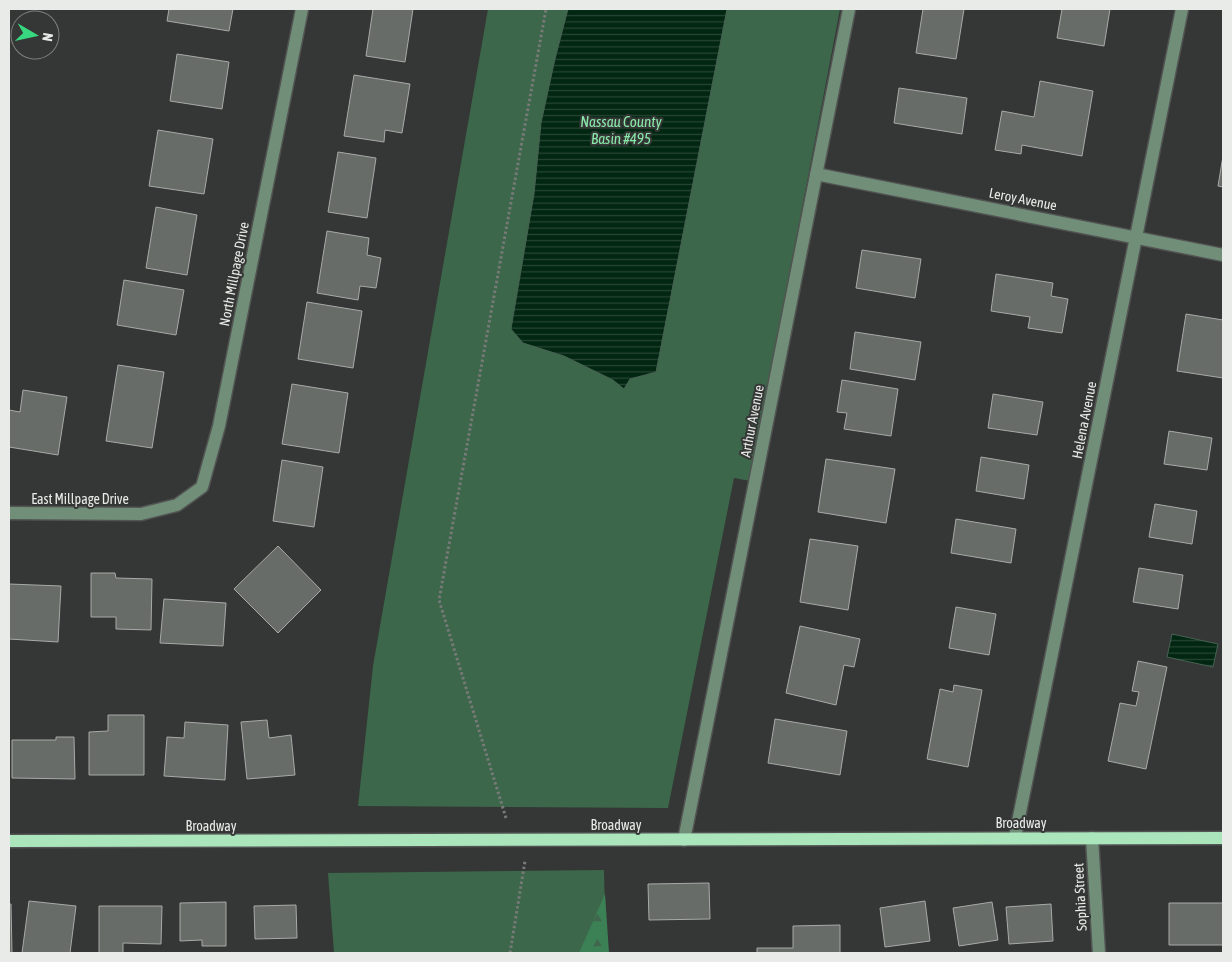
<svg xmlns="http://www.w3.org/2000/svg" width="1232" height="962" font-family="'Asap Condensed',sans-serif">
<style>
.green{fill:#3c674a}
.forest{fill:url(#forest-firs)}
.water{fill:url(#water-rules);stroke:#476152}
.building{fill:#686c69;stroke:#a7aaa8}
.lines{fill:none;stroke-linecap:round;stroke-linejoin:round}
.minor-casing{stroke:#515452;stroke-width:15}
.major-casing{stroke:#515452;stroke-width:15}
.path{stroke:#777a78;stroke-width:3;stroke-dasharray:2.5 2.5;stroke-linecap:butt}
.minor{stroke:#718e79;stroke-width:12}
.major{stroke:#aae5bc;stroke-width:12}
.labels{text-anchor:middle;dominant-baseline:central;stroke-width:4;stroke-linejoin:round;paint-order:stroke}
.street-label{font-size:14px;fill:#e9ebe9;stroke:#343735}
.water-label{font-size:15px;font-style:italic;fill:#8ae9aa;stroke:#343735}
</style>
<defs>
<pattern id="forest-firs" width="22" height="20" patternUnits="userSpaceOnUse" patternTransform="scale(1.25)"><rect width="22" height="20" fill="#3c8155"/><path d="M5 1l3.5 6h-7zM16 11l3.5 6h-7z" fill="#40664e"/></pattern>
<pattern id="water-rules" width="6" height="5" patternUnits="userSpaceOnUse" patternTransform="scale(1.25)"><rect width="6" height="5" fill="#012611"/><path d="M0 2.5h6" fill="none" stroke="#264634"/></pattern>
</defs>
<rect width="100%" height="100%" fill="#343735"/>
<!-- green -->
<path class="green" d="M 488,9 L 840,9 L 750,481 L 734,478 L 668,808 L 358,806 L 373,666 Z
M 604,870 L 606,953 L 334,953 L 328,873 Z"/>
<!-- forest -->
<path class="forest" d="M 605,894 L 609,953 L 579,953 Z"/>
<!-- water -->
<path class="water" d="M 568,9 L 727,9 L 656,372 L 630,379 L 624,389 L 613,380 L 564,356 L 523,343 L 511,329 L 534,194 L 541,123 L 555,59 Z
M 1172,634 L 1218,644 L 1213,667 L 1167,657 Z"/>
<!-- building -->
<path class="building" d="M 169,9 L 233,9 L 229,31 L 167,21 Z
M 373,9 L 413,9 L 405,62 L 366,56 Z
M 923,9 L 964,9 L 956,59 L 916,53 Z
M 1062,9 L 1110,9 L 1104,46 L 1057,38 Z
M 177,54 L 229,62 L 222,109 L 170,101 Z
M 354,75 L 410,84 L 402,133 L 385,130 L 384,142 L 344,136 Z
M 1040,81 L 1093,91 L 1082,156 L 1022,145 L 1021,154 L 995,150 L 1002,111 L 1034,117 Z
M 899,88 L 967,98 L 962,134 L 894,123 Z
M 158,130 L 213,139 L 204,194 L 149,186 Z
M 338,152 L 376,158 L 367,218 L 328,212 Z
M 1223,156 L 1223,187 L 1218,186 Z
M 156,207 L 197,215 L 187,275 L 146,268 Z
M 327,231 L 369,238 L 367,255 L 381,258 L 376,288 L 360,286 L 358,300 L 317,293 Z
M 862,250 L 921,259 L 915,298 L 856,288 Z
M 996,274 L 1053,283 L 1051,296 L 1068,299 L 1062,333 L 1028,328 L 1030,317 L 991,311 Z
M 124,280 L 184,290 L 176,335 L 117,325 Z
M 307,302 L 362,311 L 353,368 L 298,359 Z
M 1186,314 L 1223,320 L 1223,378 L 1177,371 Z
M 855,332 L 921,342 L 915,380 L 850,369 Z
M 118,365 L 164,372 L 152,448 L 106,441 Z
M 842,380 L 898,389 L 891,436 L 844,429 L 847,413 L 837,412 Z
M 292,384 L 348,393 L 339,453 L 282,444 Z
M 23,390 L 67,397 L 58,455 L 9,447 L 9,410 L 20,412 Z
M 993,394 L 1043,402 L 1037,435 L 988,428 Z
M 1169,431 L 1212,438 L 1207,470 L 1164,464 Z
M 981,457 L 1029,465 L 1024,499 L 976,491 Z
M 826,459 L 895,469 L 886,523 L 818,512 Z
M 282,460 L 323,467 L 314,527 L 273,521 Z
M 1155,504 L 1197,511 L 1192,544 L 1149,537 Z
M 956,519 L 1016,529 L 1011,563 L 951,553 Z
M 810,539 L 858,546 L 848,610 L 800,602 Z
M 278,546 L 321,590 L 278,633 L 234,589 Z
M 1139,568 L 1183,575 L 1178,609 L 1133,602 Z
M 91,573 L 115,573 L 116,578 L 152,579 L 151,630 L 116,629 L 116,617 L 91,617 Z
M 9,584 L 61,586 L 58,642 L 9,639 Z
M 164,599 L 226,603 L 223,646 L 160,643 Z
M 956,607 L 996,614 L 989,655 L 949,648 Z
M 800,626 L 860,639 L 854,667 L 844,665 L 836,705 L 786,693 Z
M 1138,661 L 1167,667 L 1146,769 L 1108,761 L 1120,703 L 1136,706 L 1139,692 L 1132,691 Z
M 954,685 L 982,690 L 968,767 L 927,759 L 940,689 L 953,692 Z
M 108,715 L 144,715 L 144,775 L 89,775 L 89,732 L 108,731 Z
M 775,719 L 847,731 L 840,775 L 768,763 Z
M 267,720 L 269,738 L 291,735 L 295,775 L 247,779 L 241,722 Z
M 185,722 L 228,725 L 225,780 L 164,776 L 167,737 L 184,738 Z
M 56,737 L 74,737 L 75,779 L 12,778 L 12,740 L 56,740 Z
M 709,883 L 710,919 L 649,920 L 648,884 Z
M 29,901 L 76,906 L 70,953 L 22,953 Z
M 925,901 L 930,941 L 885,947 L 880,908 Z
M 226,902 L 226,946 L 202,946 L 202,940 L 180,941 L 180,903 Z
M 992,902 L 998,940 L 959,946 L 953,908 Z
M 1169,903 L 1223,903 L 1223,945 L 1169,945 Z
M 9,904 L 11,904 L 12,953 L 9,953 Z
M 1051,904 L 1053,941 L 1009,944 L 1006,907 Z
M 296,905 L 297,938 L 255,939 L 254,906 Z
M 99,906 L 162,906 L 161,944 L 123,943 L 123,953 L 99,953 Z
M 840,925 L 840,953 L 757,953 L 757,948 L 793,948 L 793,926 Z"/>
<g class="lines">
<defs>
<path id="minor" d="M 816,174 L 1223,255
M 9,513 L 141,514 L 177,505 L 202,487 L 219,426 L 302,9
M 1015,837 L 1182,9
M 1092,838 L 1099,953
M 684,840 L 849,9"/>
<path id="major" d="M 9,841 L 1223,838"/>
</defs>
<!-- minor casing -->
<use href="#minor" class="minor-casing"/>
<!-- major casing -->
<use href="#major" class="major-casing"/>
<!-- path -->
<path class="path" d="M 506,818 L 439,600 L 546,9
M 510,953 L 525,861"/>
<!-- minor -->
<use href="#minor" class="minor"/>
<!-- major -->
<use href="#major" class="major"/>
</g>
<g class="labels">
<!-- street labels -->
<g class="street-label">
<text transform="translate(1023 199) rotate(11)">Leroy Avenue</text>
<text transform="translate(234 274) rotate(-79)">North Millpage Drive</text>
<text transform="translate(1084 420) rotate(-79)">Helena Avenue</text>
<text transform="translate(752 421) rotate(-79)">Arthur Avenue</text>
<text x="80" y="499">East Millpage Drive</text>
<text x="1021" y="823">Broadway</text>
<text x="616" y="825">Broadway</text>
<text x="211" y="826">Broadway</text>
<text transform="translate(1080 897) rotate(-93)">Sophia Street</text>
</g>
<!-- water labels -->
<g class="water-label">
<text x="621" y="121">Nassau County<tspan x="621" dy="17">Basin #495</tspan></text>
</g>
</g>
<!-- border -->
<rect width="1232" height="962" fill="none" stroke="#e9ebe9" stroke-width="20"/>
<!-- north arrow -->
<g transform="translate(35 35) rotate(99)"><circle r="24" fill="#343735" stroke="#7c7f7d"/>
<path d="M0-4L9 19L0 12L-9 19Z" fill="#38d880"/>
<text y="-8" font-size="14" font-weight="bold" text-anchor="middle" fill="#e9ebe9">N</text>
</g>
</svg>
